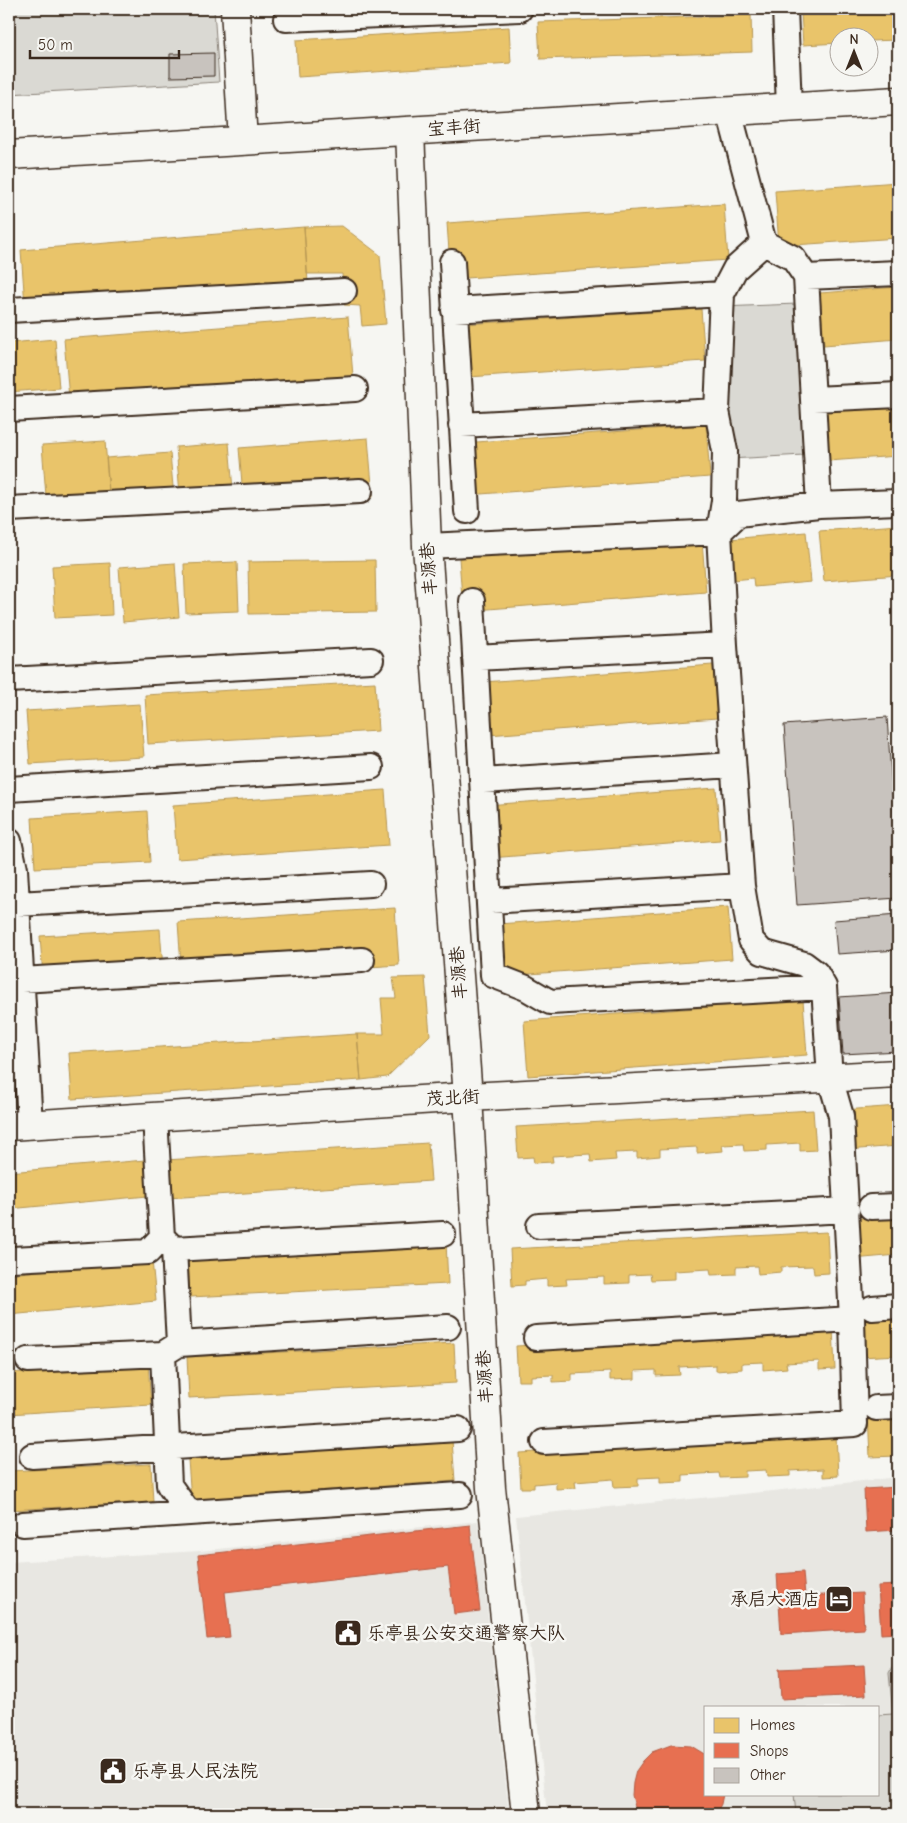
<svg xmlns="http://www.w3.org/2000/svg" width="907" height="1823" font-family="'Comic Neue','LXGW WenKai TC',sans-serif">
<style>
.built{fill:#e8e7e2;fill-rule:evenodd}
.green{fill:#dad9d3;stroke:#8a8278}
.homes{fill:#e9c46a;stroke:#b59653}
.shops{fill:#e76f51;stroke:#b35a42}
.building{fill:#c8c3be;stroke:#3b2a1e}
.lines{fill:none;stroke-linecap:round;stroke-linejoin:round}
.street-casing{stroke:#3b2a1e;stroke-width:28}
.secondary-casing{stroke:#3b2a1e;stroke-width:31}
.street{stroke:#f6f6f2;stroke-width:24}
.secondary{stroke:#f6f6f2;stroke-width:28}
.labels{text-anchor:middle;dominant-baseline:central;stroke-width:5;stroke-linejoin:round;paint-order:stroke}
.street-label{font-size:18px;fill:#3b2a1e;stroke:#f6f6f2}
.poi-label{font-size:18px;fill:#3b2a1e;stroke:#f6f6f2;text-anchor:start}
</style>
<rect width="100%" height="100%" fill="#f6f6f2"/>
<filter id="ink" filterUnits="userSpaceOnUse"><feTurbulence type="fractalNoise" baseFrequency=".02" numOctaves="2"/><feDisplacementMap in="SourceGraphic" scale="10" xChannelSelector="R" yChannelSelector="G"/><feConvolveMatrix kernelMatrix="1 2 1 2 8 2 1 2 1" color-interpolation-filters="sRGB"/></filter>
<g filter="url(#ink)">
<!-- built -->
<path class="built" d="M 898,1477 L 898,1814 L 547,1814 L 516,1516 L 773,1491 ZM 706,1707 L 878,1707 L 878,1794 L 706,1794 Z
M 478,1521 L 509,1814 L 9,1814 L 9,1562 L 200,1551 Z"/>
<!-- green -->
<path class="green" d="M 9,9 L 214,9 L 219,82 L 9,94 Z
M 797,304 L 804,455 L 729,459 L 721,307 Z
M 893,1665 L 898,1668 L 898,1814 L 796,1814 L 794,1794 L 878,1794 L 878,1715 L 893,1714 L 889,1673 Z"/>
<!-- homes -->
<path class="homes" d="M 861,9 L 898,9 L 898,40 L 870,41 L 870,38 L 840,38 L 840,43 L 803,45 L 801,12 Z
M 751,15 L 752,52 L 540,59 L 538,22 Z
M 509,27 L 511,63 L 298,77 L 296,40 Z
M 898,182 L 898,238 L 779,246 L 775,191 Z
M 724,204 L 728,260 L 451,279 L 447,223 Z
M 342,226 L 380,255 L 386,324 L 362,326 L 360,306 L 344,305 L 342,274 L 307,274 L 304,227 Z
M 304,227 L 309,296 L 26,319 L 21,250 Z
M 898,287 L 898,339 L 824,345 L 820,293 Z
M 701,309 L 705,361 L 454,378 L 450,325 Z
M 348,317 L 353,376 L 69,399 L 64,339 Z
M 55,339 L 59,388 L 9,392 L 9,343 Z
M 898,403 L 898,456 L 828,461 L 825,408 Z
M 706,425 L 710,477 L 467,495 L 463,443 Z
M 368,438 L 373,497 L 244,507 L 239,448 Z
M 105,441 L 110,504 L 47,509 L 42,445 Z
M 229,443 L 233,490 L 180,494 L 176,447 Z
M 170,453 L 174,498 L 110,504 L 106,458 Z
M 898,525 L 898,575 L 824,581 L 819,531 Z
M 806,532 L 811,582 L 754,587 L 753,578 L 733,580 L 730,539 Z
M 702,540 L 706,592 L 463,611 L 459,558 Z
M 375,560 L 376,612 L 249,614 L 248,562 Z
M 237,562 L 239,611 L 186,613 L 184,564 Z
M 110,563 L 112,615 L 55,618 L 52,566 Z
M 175,563 L 179,617 L 123,622 L 119,567 Z
M 713,665 L 717,718 L 474,736 L 470,683 Z
M 375,682 L 378,731 L 148,744 L 145,695 Z
M 140,704 L 144,757 L 30,764 L 26,711 Z
M 716,788 L 720,840 L 477,859 L 473,806 Z
M 385,790 L 389,845 L 177,859 L 173,805 Z
M 147,811 L 150,862 L 35,868 L 32,818 Z
M 728,907 L 732,959 L 489,977 L 485,925 Z
M 395,908 L 399,965 L 182,980 L 178,922 Z
M 160,929 L 164,982 L 44,990 L 40,936 Z
M 425,977 L 430,1035 L 387,1077 L 361,1080 L 357,1034 L 384,1034 L 381,998 L 396,998 L 393,978 Z
M 803,1000 L 807,1055 L 528,1076 L 524,1021 Z
M 357,1034 L 361,1080 L 72,1099 L 69,1053 Z
M 898,1106 L 898,1146 L 847,1150 L 844,1110 Z
M 813,1110 L 816,1150 L 800,1151 L 800,1143 L 767,1145 L 767,1150 L 744,1151 L 743,1144 L 722,1145 L 723,1151 L 697,1153 L 697,1147 L 660,1149 L 660,1156 L 637,1158 L 637,1152 L 615,1153 L 616,1160 L 591,1162 L 590,1154 L 552,1156 L 553,1162 L 534,1163 L 533,1157 L 518,1158 L 516,1127 Z
M 428,1143 L 431,1181 L 168,1198 L 166,1160 Z
M 145,1160 L 148,1196 L 9,1209 L 9,1172 Z
M 898,1215 L 898,1255 L 853,1259 L 850,1219 Z
M 827,1232 L 829,1273 L 814,1274 L 813,1266 L 781,1267 L 781,1272 L 758,1274 L 757,1266 L 736,1267 L 736,1274 L 711,1275 L 710,1269 L 674,1271 L 674,1279 L 651,1280 L 650,1274 L 629,1275 L 629,1283 L 604,1284 L 604,1277 L 566,1279 L 567,1285 L 547,1286 L 547,1279 L 525,1281 L 525,1285 L 512,1286 L 510,1249 Z
M 446,1242 L 448,1284 L 190,1297 L 188,1256 Z
M 152,1260 L 156,1301 L 9,1315 L 9,1274 Z
M 898,1314 L 898,1355 L 860,1357 L 857,1317 Z
M 833,1328 L 835,1369 L 819,1370 L 819,1361 L 786,1363 L 787,1368 L 763,1370 L 763,1362 L 742,1363 L 742,1369 L 716,1371 L 716,1365 L 679,1367 L 680,1375 L 656,1376 L 656,1370 L 635,1371 L 635,1379 L 610,1380 L 610,1372 L 572,1374 L 572,1381 L 553,1382 L 553,1375 L 531,1376 L 531,1381 L 518,1381 L 516,1346 Z
M 454,1343 L 456,1383 L 189,1398 L 187,1357 Z
M 148,1364 L 151,1405 L 9,1414 L 9,1373 Z
M 887,1411 L 887,1420 L 898,1419 L 898,1456 L 870,1457 L 868,1413 Z
M 836,1435 L 838,1476 L 823,1477 L 823,1469 L 790,1471 L 790,1476 L 767,1477 L 766,1470 L 745,1471 L 745,1477 L 720,1478 L 719,1473 L 683,1475 L 683,1482 L 660,1483 L 660,1477 L 638,1478 L 638,1486 L 614,1487 L 613,1479 L 575,1482 L 576,1488 L 556,1489 L 556,1482 L 534,1484 L 534,1488 L 521,1488 L 519,1453 Z
M 452,1440 L 455,1481 L 191,1500 L 188,1460 Z
M 151,1464 L 153,1502 L 9,1510 L 9,1471 Z"/>
<!-- shops -->
<path class="shops" d="M 898,1487 L 898,1530 L 866,1532 L 864,1489 Z
M 470,1525 L 480,1611 L 454,1614 L 448,1567 L 225,1592 L 230,1637 L 207,1639 L 198,1555 Z
M 803,1572 L 805,1596 L 862,1593 L 864,1629 L 781,1634 L 777,1574 Z
M 898,1585 L 898,1633 L 881,1634 L 878,1586 Z
M 864,1665 L 866,1695 L 781,1699 L 779,1669 Z
M 671,1745 L 691,1746 L 706,1755 L 706,1794 L 723,1794 L 721,1804 L 716,1814 L 639,1814 L 635,1807 L 632,1795 L 633,1783 L 636,1771 L 643,1761 L 652,1752 Z"/>
<!-- building -->
<path class="building" d="M 214,53 L 214,76 L 170,77 L 170,54 Z
M 887,717 L 898,878 L 898,898 L 797,905 L 784,725 Z
M 898,915 L 898,950 L 837,954 L 834,920 Z
M 898,993 L 898,1051 L 843,1054 L 839,997 Z"/>
<g class="lines">
<defs>
<path id="street" d="M 785,9 L 789,107
M 286,19 L 520,9
M 452,262 L 467,511
M 806,277 L 898,273
M 9,310 L 344,291
M 454,310 L 722,294
M 814,399 L 898,395
M 9,409 L 355,389
M 461,425 L 717,411
M 819,505 L 898,502
M 9,509 L 360,491
M 427,546 L 719,532 L 738,514 L 819,505 L 806,277 L 793,258 L 764,243
M 472,601 L 493,975 L 526,988 L 550,1002 L 824,987
M 475,658 L 725,645
M 9,680 L 371,660
M 483,781 L 733,765
M 9,789 L 371,767
M 9,841 L 15,869 L 30,1124
M 490,901 L 742,886
M 17,904 L 371,884
M 21,980 L 362,960
M 155,1117 L 162,1237 L 174,1249 L 179,1344
M 871,1207 L 898,1206
M 539,1226 L 847,1210
M 174,1249 L 443,1234
M 12,1259 L 148,1252 L 162,1237
M 872,1308 L 898,1306
M 536,1338 L 852,1319
M 163,1354 L 179,1344 L 448,1327
M 28,1360 L 163,1354 L 169,1485 L 189,1513
M 876,1408 L 898,1407
M 544,1442 L 855,1424 L 852,1319 L 841,1116 L 830,1078 L 824,987 L 816,973 L 804,964 L 762,952 L 751,940 L 742,886 L 725,645 L 719,532 L 724,501 L 725,451 L 717,411 L 722,294 L 735,269 L 764,243 L 729,111
M 32,1456 L 458,1429
M 23,1524 L 460,1495"/>
<path id="secondary" d="M 235,9 L 243,141
M 410,131 L 427,546 L 468,1097 L 491,1488 L 526,1814
M 9,155 L 898,101
M 9,1126 L 468,1097 L 898,1074"/>
</defs>
<!-- street casing -->
<use href="#street" class="street-casing"/>
<!-- secondary casing -->
<use href="#secondary" class="secondary-casing"/>
<!-- street -->
<use href="#street" class="street"/>
<!-- secondary -->
<use href="#secondary" class="secondary"/>
</g>
</g>
<!-- icons -->
<defs>
<symbol id="hotel-square" viewBox="-11 -11 22 22"><rect x="-9" y="-9" width="18" height="18" rx="4" fill="#3b2a1e" stroke="#f6f6f2"/><path d="M-6-4.5h1.5V1H6V5H4.5V3h-9V5H-6ZM-4 0a1.8 1.8 0 1 1 3.6 0ZM.5 0V-2.5h3Q6-2.5 6 0Z" fill="#fff"/></symbol>
<symbol id="civic-square" viewBox="-11 -11 22 22"><rect x="-9" y="-9" width="18" height="18" rx="4" fill="#3b2a1e" stroke="#f6f6f2"/><path d="M-.6-6.5H3V-4.5H.6V-3L4-1V1h2V6H-6V1h2V-1L-.6-3ZM-1.2 2.5V6h2.4V2.5Z" fill="#fff"/></symbol>
</defs>
<g fill-rule="evenodd">
<use href="#hotel-square" x="823" y="1583" width="32" height="32"/>
<use href="#civic-square" x="332" y="1617" width="32" height="32"/>
<use href="#civic-square" x="97" y="1755" width="32" height="32"/>
</g>
<g class="labels">
<!-- street labels -->
<g class="street-label">
<text transform="translate(454 128) rotate(-4)">宝丰街</text>
<text transform="translate(429 569) rotate(-94)">丰源巷</text>
<text transform="translate(459 973) rotate(-94)">丰源巷</text>
<text transform="translate(453 1098) rotate(-3)">茂北街</text>
<text transform="translate(485 1377) rotate(-93)">丰源巷</text>
</g>
<!-- poi labels -->
<g class="poi-label">
<text x="820" y="1599" text-anchor="end">承启大酒店</text>
<text x="367" y="1633">乐亭县公安交通警察大队</text>
<text x="132" y="1771">乐亭县人民法院</text>
</g>
</g>
<!-- margin -->
<rect width="907" height="1823" fill="none" stroke="#f6f6f2" stroke-width="30"/>
<rect x="15" y="15" width="877" height="1793" fill="none" stroke="#3b2a1e" stroke-width="2" filter="url(#ink)"/>
<!-- legend -->
<rect x="704" y="1706" width="175" height="90" fill="#f6f6f2" stroke="#aba49d"/>
<rect x="714" y="1718" width="25" height="15" fill="#e9c46a" stroke="#aba49d"/>
<text x="750" y="1730" font-size="15" fill="#3b2a1e">Homes</text>
<rect x="714" y="1743" width="25" height="15" fill="#e76f51" stroke="#aba49d"/>
<text x="750" y="1756" font-size="15" fill="#3b2a1e">Shops</text>
<rect x="714" y="1768" width="25" height="15" fill="#c8c3be" stroke="#aba49d"/>
<text x="750" y="1780" font-size="15" fill="#3b2a1e">Other</text>
<!-- north arrow -->
<g transform="translate(854 52)"><circle r="24" fill="#f6f6f2" stroke="#aba49d"/>
<path d="M0-4L9 19L0 12L-9 19Z" fill="#3b2a1e"/>
<text y="-8" font-size="14" font-weight="bold" text-anchor="middle" fill="#3b2a1e">N</text>
</g>
<!-- scale -->
<path d="M30 50v8h149v-8" fill="none" stroke="#3b2a1e" stroke-width="2.5"/>
<text x="38" y="50" font-size="15" fill="#3b2a1e" stroke="#f6f6f2" stroke-width="4" paint-order="stroke">50 m</text>
</svg>
